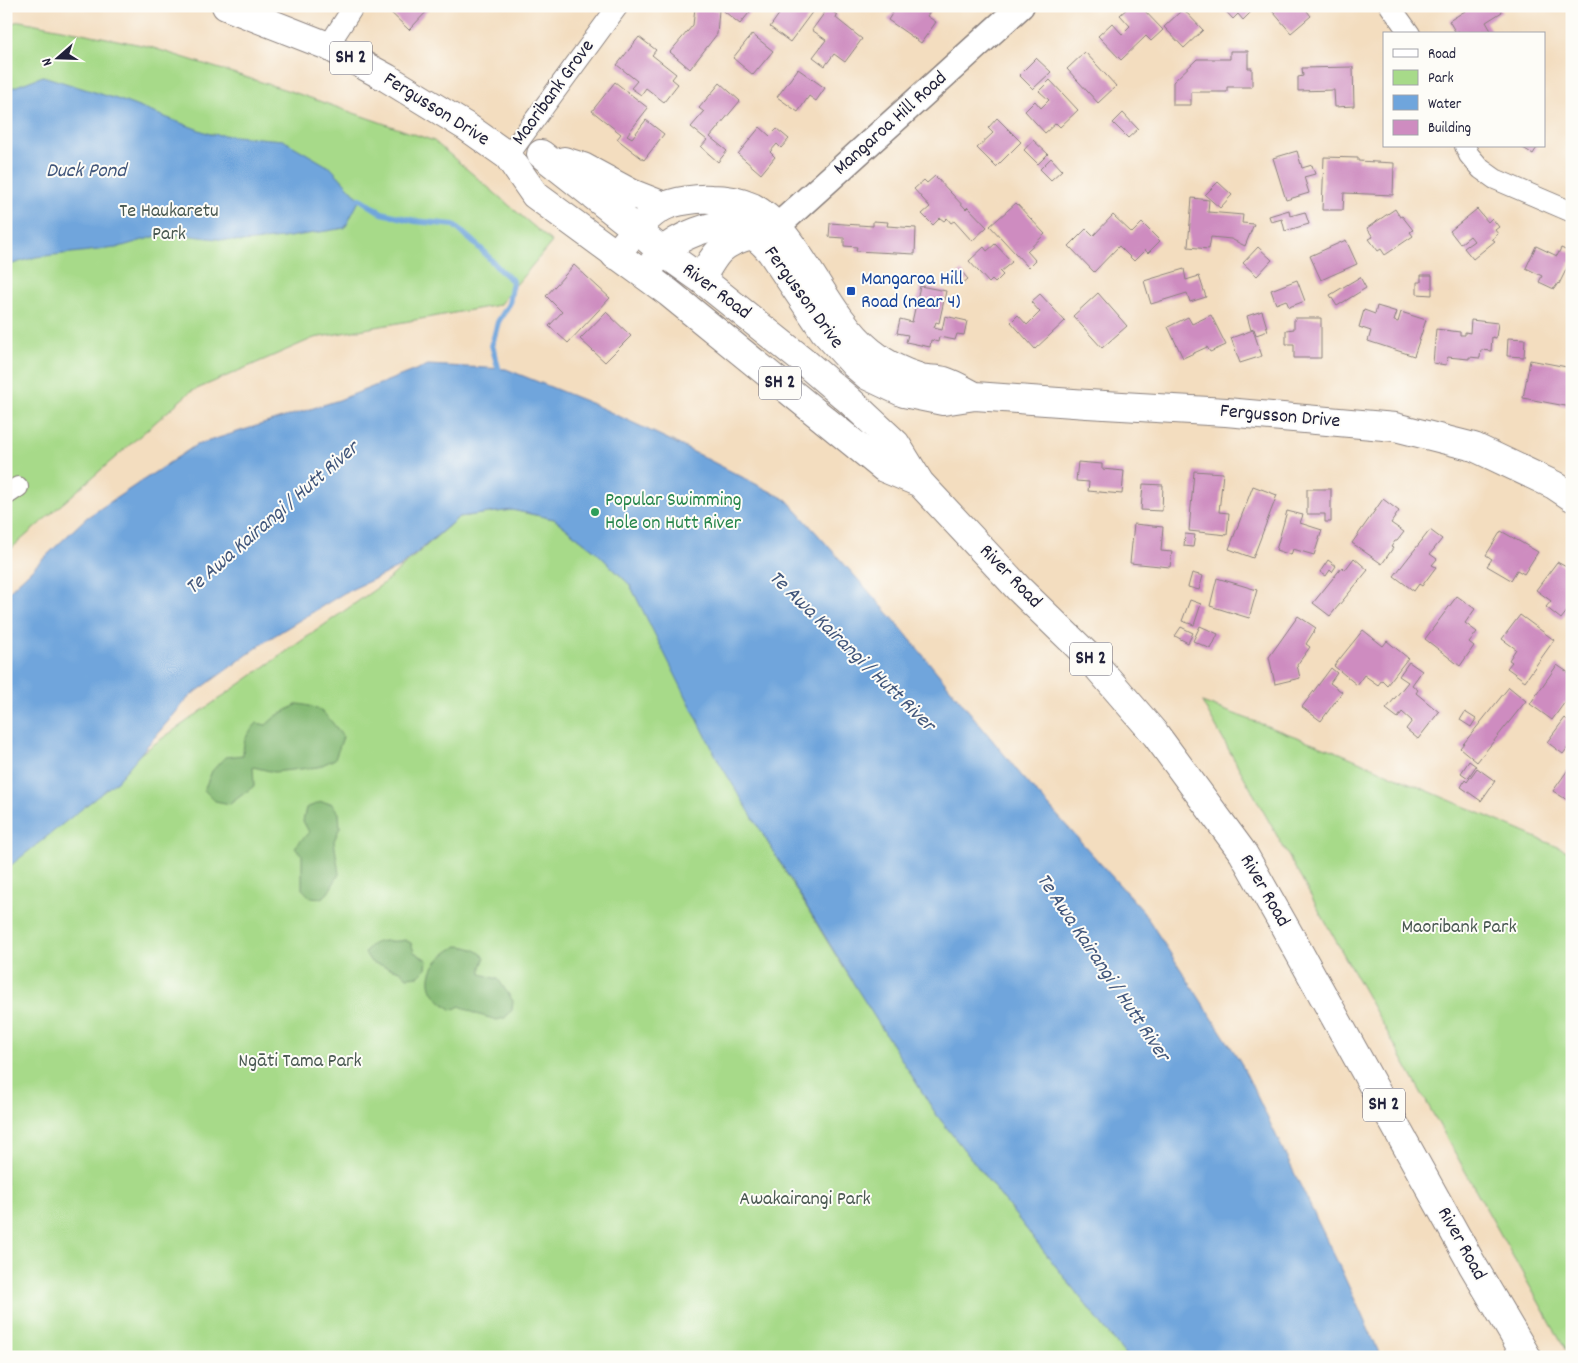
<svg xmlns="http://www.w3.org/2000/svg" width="1578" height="1363" font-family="Dekko,sans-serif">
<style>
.green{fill:#a7da89;stroke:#647e62}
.forest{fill:#85ba75;stroke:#546e58}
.water{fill:#6fa5dc;stroke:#48648c}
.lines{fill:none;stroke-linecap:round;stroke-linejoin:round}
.stream{stroke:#6fa5dc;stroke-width:6}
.building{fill:#ce8cc0}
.minor-casing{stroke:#8a807d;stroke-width:22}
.tertiary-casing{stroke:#8a807d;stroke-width:28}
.secondary-casing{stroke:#8a807d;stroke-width:30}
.trunk-casing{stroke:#8a807d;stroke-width:30}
.minor{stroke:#fff;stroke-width:20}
.tertiary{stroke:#fff;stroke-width:25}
.secondary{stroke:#fff;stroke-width:28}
.trunk{stroke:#fff;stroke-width:28}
.transit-dot{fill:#1a4fb4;stroke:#fdfcf7;stroke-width:2}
.leisure-dot{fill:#2e9e5b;stroke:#fdfcf7;stroke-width:2}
.labels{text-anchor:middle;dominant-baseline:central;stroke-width:4;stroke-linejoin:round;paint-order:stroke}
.shield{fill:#fdfcf7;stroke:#646373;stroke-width:1}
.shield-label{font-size:19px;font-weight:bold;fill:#22223b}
.street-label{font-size:20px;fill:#22223b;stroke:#fdfcf7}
.park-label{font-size:20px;fill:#4a5952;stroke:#fdfcf7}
.transit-label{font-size:20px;fill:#164399;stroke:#fdfcf7;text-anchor:start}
.leisure-label{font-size:20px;fill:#27864d;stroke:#fdfcf7;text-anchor:start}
.water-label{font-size:21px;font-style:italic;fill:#41567b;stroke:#fdfcf7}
</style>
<rect width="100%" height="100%" fill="#fdfcf7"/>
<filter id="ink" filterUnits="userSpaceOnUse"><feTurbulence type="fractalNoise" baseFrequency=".02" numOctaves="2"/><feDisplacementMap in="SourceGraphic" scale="10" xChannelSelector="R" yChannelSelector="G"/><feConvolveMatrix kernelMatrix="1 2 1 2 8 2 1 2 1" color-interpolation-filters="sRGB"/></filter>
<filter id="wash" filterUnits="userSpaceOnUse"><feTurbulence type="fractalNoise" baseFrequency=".0096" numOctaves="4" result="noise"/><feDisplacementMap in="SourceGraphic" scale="20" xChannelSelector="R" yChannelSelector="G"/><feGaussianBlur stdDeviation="1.12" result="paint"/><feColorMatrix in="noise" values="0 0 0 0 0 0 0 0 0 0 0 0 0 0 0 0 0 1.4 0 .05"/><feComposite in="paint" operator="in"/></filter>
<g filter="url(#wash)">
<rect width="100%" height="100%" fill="#f3ddbf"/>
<!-- green -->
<path class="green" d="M 21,21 L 147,46 L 296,93 L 434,141 L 552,242 L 499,305 L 314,338 L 190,392 L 6,553 L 6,24 Z
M 512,510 L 554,519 L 594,550 L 630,585 L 765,838 L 830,946 L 936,1114 L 1127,1357 L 6,1357 L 6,848 L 384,583 L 459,517 Z
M 1202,702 L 1340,753 L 1572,853 L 1572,1357 L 1570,1357 L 1565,1349 Z"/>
<!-- forest -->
<path class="forest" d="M 298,704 C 324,707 328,717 343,737 L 335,759 L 318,767 L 274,772 L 253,767 L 254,786 L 230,804 L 215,801 L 204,790 L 212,771 L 225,757 L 243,755 C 243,739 247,734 257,723 L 266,725 L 276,716 Z
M 321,802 L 331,803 L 339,813 L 340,827 L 334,841 L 339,874 L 328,893 L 322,898 L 310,897 L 302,889 L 302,855 L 295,847 L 309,832 L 303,821 L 306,808 Z
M 405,940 L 411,943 L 414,952 L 427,960 L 426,969 L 419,976 L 407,977 L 400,971 L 371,962 L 365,953 C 375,935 388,944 405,940 Z
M 458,946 C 470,947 476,949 485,957 L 481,967 L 481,974 L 498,979 L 513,1001 L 512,1010 L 505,1018 L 497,1020 L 476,1014 L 460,1006 L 452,1010 C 445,1005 434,997 431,988 C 425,968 443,953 458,946 Z"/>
<!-- water -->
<path class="water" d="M 43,76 L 120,100 L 210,134 L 283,140 L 331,168 L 360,199 L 345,228 L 283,238 L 242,242 L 167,233 L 116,248 L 36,257 L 6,266 L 6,90 Z
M 428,365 L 506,369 L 593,404 L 672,441 L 787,500 L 896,622 L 1021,775 L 1143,911 L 1240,1061 L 1338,1263 L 1381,1357 L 1127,1357 L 936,1114 L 857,989 L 719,762 L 630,585 L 594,550 L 554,519 L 512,510 L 459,517 L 400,567 L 344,593 L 269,639 L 189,697 L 117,781 L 6,869 L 6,594 L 86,518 L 196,445 L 339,400 Z"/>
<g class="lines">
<!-- stream -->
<path class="stream" d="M 360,199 L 382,213 L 415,221 L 454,225 L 481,249 L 500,270 L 513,281 L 509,304 L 498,322 L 492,345 L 500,375"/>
</g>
<g id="blocks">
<!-- building -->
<path class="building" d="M 384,6 L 432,6 L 409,30 Z
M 722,6 L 751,6 L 753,8 L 740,24 L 720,8 Z
M 776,6 L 807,6 L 813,11 L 790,42 L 770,27 L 782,10 Z
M 897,6 L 928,6 L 932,9 L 927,16 L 936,22 L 921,43 L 888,20 Z
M 1130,6 L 1140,6 L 1163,30 L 1151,41 L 1146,36 L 1121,60 L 1098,36 L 1112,23 L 1122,34 L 1130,26 L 1120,15 Z
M 1221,6 L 1246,6 L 1251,12 L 1243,20 L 1238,14 L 1233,19 Z
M 1268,6 L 1303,6 L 1311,16 L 1291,33 Z
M 1473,6 L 1498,6 L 1502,12 L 1486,22 L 1493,34 L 1460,34 L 1459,31 L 1456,33 L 1449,21 Z
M 695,8 L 719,10 L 717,34 L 690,69 L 670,52 L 693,25 Z
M 828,8 L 837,15 L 836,18 L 862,39 L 845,62 L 834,54 L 825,66 L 813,57 L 826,40 L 812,30 Z
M 1183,9 L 1203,30 L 1184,48 L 1164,27 Z
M 752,34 L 773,51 L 753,75 L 733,58 Z
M 639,37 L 656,50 L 652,55 L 676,74 L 672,79 L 678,84 L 664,102 L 646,88 L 641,95 L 631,88 L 637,81 L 617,65 Z
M 1230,51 L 1248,51 L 1248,68 L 1252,68 L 1252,87 L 1227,87 L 1227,92 L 1191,92 L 1191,105 L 1173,105 L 1173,82 L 1197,59 L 1230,59 Z
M 1085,52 L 1116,86 L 1098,103 L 1067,69 Z
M 1036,58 L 1051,72 L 1033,89 L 1019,75 Z
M 1353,67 L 1354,106 L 1335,107 L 1334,90 L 1298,91 L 1298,77 L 1303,76 L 1302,68 Z
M 798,69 L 825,88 L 816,101 L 809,96 L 798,112 L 777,97 Z
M 1050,80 L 1078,110 L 1060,127 L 1056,123 L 1045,133 L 1025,111 L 1035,101 L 1041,108 L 1049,100 L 1039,91 Z
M 615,82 L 648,108 L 627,135 L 632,138 L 646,120 L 664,134 L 644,160 L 617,139 L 621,134 L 592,111 Z
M 720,83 L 740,101 L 710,137 L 727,151 L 718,162 L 701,147 L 707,140 L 691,127 L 704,112 L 699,108 Z
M 1123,113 L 1138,129 L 1128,138 L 1113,123 Z
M 997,118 L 1021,142 L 996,167 L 977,148 L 993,133 L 988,128 Z
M 760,127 L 770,136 L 777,129 L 789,139 L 781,148 L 777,144 L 770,152 L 775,157 L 761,174 L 738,154 Z
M 1033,140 L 1048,154 L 1038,164 L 1024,150 Z
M 1520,146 L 1538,146 L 1533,154 Z
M 1297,151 L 1302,168 L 1312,165 L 1315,174 L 1304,177 L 1309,193 L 1286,200 L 1273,158 Z
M 1324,157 L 1358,158 L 1358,161 L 1394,163 L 1393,195 L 1344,193 L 1343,210 L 1322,210 Z
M 1051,158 L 1062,170 L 1051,180 L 1040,169 Z
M 935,176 L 966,209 L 968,207 L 987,227 L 972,241 L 954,221 L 951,223 L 947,218 L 944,221 L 940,218 L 933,225 L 922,214 L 930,207 L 914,189 L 924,180 L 927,183 Z
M 1218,182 L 1232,195 L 1220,208 L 1205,195 Z
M 1192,198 L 1209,200 L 1208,212 L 1243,215 L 1242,223 L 1254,224 L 1245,246 L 1231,239 L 1211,237 L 1209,249 L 1188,247 Z
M 1016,203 L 1045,234 L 1027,251 L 1035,260 L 1028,267 L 990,226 Z
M 1395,209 L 1400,217 L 1402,216 L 1413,230 L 1410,232 L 1413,236 L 1385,255 L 1381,249 L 1378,251 L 1369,239 L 1373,237 L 1367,228 Z
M 1477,209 L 1488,222 L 1492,218 L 1499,227 L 1495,230 L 1498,234 L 1492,239 L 1495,241 L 1473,259 L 1464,248 L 1474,241 L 1470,236 L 1460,244 L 1450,231 Z
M 1289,210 L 1290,216 L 1305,212 L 1309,224 L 1285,231 L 1282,219 L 1271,222 L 1269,216 Z
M 1113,215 L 1132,233 L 1142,223 L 1160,241 L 1148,253 L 1145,250 L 1134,261 L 1119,246 L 1094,272 L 1069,246 L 1086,229 L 1093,236 Z
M 873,221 L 888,222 L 887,226 L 916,228 L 915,254 L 856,251 L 857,247 L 844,246 L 844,238 L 829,237 L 830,223 L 873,226 Z
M 1346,240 L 1357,264 L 1321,280 L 1310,256 Z
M 995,244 L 1012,262 L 1000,272 L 1003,275 L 995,283 L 992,280 L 989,283 L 969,261 L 984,247 L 987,251 Z
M 1536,246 L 1557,256 L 1561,248 L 1572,253 L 1572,263 L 1570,262 L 1559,284 L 1558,283 L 1554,289 L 1539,282 L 1542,276 L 1526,268 Z
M 1258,247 L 1272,260 L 1257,276 L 1243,263 Z
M 574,265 L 610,298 L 568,343 L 549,326 L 562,312 L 546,296 Z
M 1184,269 L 1186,280 L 1199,276 L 1206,297 L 1190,302 L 1187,293 L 1151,304 L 1144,281 Z
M 961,271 L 968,279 L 961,285 L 954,278 Z
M 1421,275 L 1432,275 L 1432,295 L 1417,294 L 1417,282 L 1421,282 Z
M 1360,277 L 1366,288 L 1337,306 L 1330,295 Z
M 1297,280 L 1305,301 L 1289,307 L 1286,300 L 1276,304 L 1271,290 Z
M 920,286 L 946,291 L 939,323 L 936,322 L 934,328 L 942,330 L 945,316 L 967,321 L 964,335 L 957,334 L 955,340 L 939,337 L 938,342 L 931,340 L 930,347 L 906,342 L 908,335 L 897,333 L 900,319 L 912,322 Z
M 1098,293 L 1127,326 L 1102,348 L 1073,316 Z
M 1040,294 L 1065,321 L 1035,349 L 1011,322 L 1018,315 L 1027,325 L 1040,312 L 1031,302 Z
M 1377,306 L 1397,312 L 1394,321 L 1398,322 L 1401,312 L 1426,320 L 1414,356 L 1368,341 L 1371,331 L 1359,327 L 1364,310 L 1375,314 Z
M 1262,311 L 1268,331 L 1256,335 L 1254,329 L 1251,330 L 1247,316 Z
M 606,312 L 631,336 L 605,362 L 580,339 Z
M 1211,315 L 1226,345 L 1210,352 L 1207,347 L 1183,358 L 1168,327 L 1188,317 L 1192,324 Z
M 1294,318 L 1321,318 L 1321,358 L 1294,358 L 1294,344 L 1286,344 L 1286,330 L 1294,329 Z
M 1471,320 L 1498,323 L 1496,338 L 1492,337 L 1491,351 L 1481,350 L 1480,358 L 1469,357 L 1469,359 L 1447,357 L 1446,365 L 1433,363 L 1436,329 L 1460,332 L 1460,335 L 1465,335 L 1465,332 L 1470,333 Z
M 1253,330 L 1262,356 L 1240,363 L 1231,338 Z
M 1508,338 L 1525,339 L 1524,357 L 1507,356 Z
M 1530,360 L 1572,368 L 1571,407 L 1523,398 Z
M 1078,462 L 1102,464 L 1102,469 L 1124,471 L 1122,494 L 1088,491 L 1089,482 L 1076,481 Z
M 1194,471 L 1223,473 L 1219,512 L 1229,513 L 1227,535 L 1189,531 Z
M 1143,484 L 1163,485 L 1162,511 L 1141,510 Z
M 1253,486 L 1277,495 L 1253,558 L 1229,549 Z
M 1307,489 L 1331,489 L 1331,522 L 1325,522 L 1325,514 L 1307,514 Z
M 1383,499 L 1399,511 L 1391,523 L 1404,532 L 1397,541 L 1395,541 L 1391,547 L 1393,548 L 1382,564 L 1352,543 Z
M 1287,511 L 1303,515 L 1300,523 L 1322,530 L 1314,555 L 1293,549 L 1291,555 L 1276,550 Z
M 1134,524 L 1163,527 L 1161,551 L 1172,552 L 1170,567 L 1130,563 Z
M 1430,530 L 1442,539 L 1430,554 L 1437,559 L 1432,565 L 1436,567 L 1422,586 L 1419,584 L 1414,591 L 1394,576 Z
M 1501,531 L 1538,552 L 1524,574 L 1517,570 L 1511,580 L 1487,566 L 1492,559 L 1486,555 Z
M 1185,534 L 1195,535 L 1193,547 L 1184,546 Z
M 1354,558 L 1368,570 L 1330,616 L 1313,603 L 1342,567 L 1345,570 Z
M 1328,560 L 1336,566 L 1332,572 L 1330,570 L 1326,576 L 1320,572 Z
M 1557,562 L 1572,570 L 1572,605 L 1561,619 L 1546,607 L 1551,601 L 1536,590 Z
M 1192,573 L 1203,576 L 1199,590 L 1188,587 Z
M 1217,578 L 1257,590 L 1249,618 L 1210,606 Z
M 1457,596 L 1475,609 L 1465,623 L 1477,632 L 1469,642 L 1474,646 L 1460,666 L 1425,639 Z
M 1190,600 L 1201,604 L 1194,625 L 1182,621 Z
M 1520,615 L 1554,640 L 1525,681 L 1507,668 L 1512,662 L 1509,660 L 1516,649 L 1502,639 Z
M 1298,616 L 1316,628 L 1306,644 L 1310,647 L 1297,665 L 1300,678 L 1275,684 L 1269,657 Z
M 1200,626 L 1218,634 L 1211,649 L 1193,641 Z
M 1181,627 L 1193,633 L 1188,643 L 1175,636 Z
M 1363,630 L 1383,646 L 1387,641 L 1408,658 L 1387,685 L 1382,680 L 1378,685 L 1364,675 L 1357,685 L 1334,666 Z
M 1409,662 L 1422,671 L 1412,685 L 1418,690 L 1416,693 L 1439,712 L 1418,739 L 1406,729 L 1412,721 L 1402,712 L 1398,718 L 1386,709 L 1408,682 L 1399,676 Z
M 1557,665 L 1572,675 L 1572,707 L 1565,702 L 1552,720 L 1530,704 Z
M 1331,668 L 1337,673 L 1330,683 L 1342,692 L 1321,721 L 1302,707 Z
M 1509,687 L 1526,701 L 1477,762 L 1460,748 Z
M 1465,712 L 1476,719 L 1471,727 L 1460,720 Z
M 1565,718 L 1572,724 L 1572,742 L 1563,754 L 1547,742 Z
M 1469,761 L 1476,766 L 1468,778 L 1461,773 Z
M 1572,764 L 1572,803 L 1553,791 Z
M 1477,768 L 1495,781 L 1481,801 L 1461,787 L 1465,780 L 1467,782 Z"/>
</g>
</g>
<g filter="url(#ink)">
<use href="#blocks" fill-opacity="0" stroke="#8a807d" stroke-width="1"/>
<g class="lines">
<defs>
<path id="minor" d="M 1390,6 L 1410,34
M 328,46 L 354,6
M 1465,146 L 1469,155 L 1481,169 L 1495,179 L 1572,212
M 508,156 L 618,6
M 6,495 L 18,487"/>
<path id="tertiary" d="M 761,241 L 1021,6"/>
<path id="secondary" d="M 615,255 C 630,238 644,217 663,207 C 674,201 699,198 711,199 C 725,199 739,201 752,207 C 774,219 787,238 801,259 C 821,289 842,329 871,352 C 885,364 903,373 921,378 C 929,380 937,379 944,381 C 954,384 965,391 975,396
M 649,269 C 653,263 658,256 663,251 C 678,237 713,222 734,226 C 749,230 762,241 771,252 L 824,331 L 854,364 L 868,376 L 904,393 L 943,401 L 975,396 L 1087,404 L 1226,412 L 1395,427 L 1474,447 L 1554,485 L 1572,497"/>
<path id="trunk" d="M 226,6 L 328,46 L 387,78 L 467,127 L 508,156 L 535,195 L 669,293 L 884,468 L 920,483
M 541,154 L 637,230 L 663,252 L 701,279 L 801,359 L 849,400 L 896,444 L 920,483 L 1019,589 L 1087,655 L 1156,735 L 1243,853 L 1286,929 L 1472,1264 L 1527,1357
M 564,161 L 583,167 L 631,193 L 664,206
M 701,279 C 716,252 721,243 752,235"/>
</defs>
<!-- minor casing -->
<use href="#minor" class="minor-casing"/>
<!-- tertiary casing -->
<use href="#tertiary" class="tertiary-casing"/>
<!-- secondary casing -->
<use href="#secondary" class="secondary-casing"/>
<!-- trunk casing -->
<use href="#trunk" class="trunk-casing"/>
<!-- minor -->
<use href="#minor" class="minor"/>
<!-- tertiary -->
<use href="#tertiary" class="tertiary"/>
<!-- secondary -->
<use href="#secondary" class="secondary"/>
<!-- trunk -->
<use href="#trunk" class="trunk"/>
</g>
</g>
<!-- markers -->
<rect class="transit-dot" x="846" y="286" width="10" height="10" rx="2.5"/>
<circle class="leisure-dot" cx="595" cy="512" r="5"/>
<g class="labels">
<!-- shield labels -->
<g class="shield">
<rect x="330" y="41.5" width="42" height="33" rx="4"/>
<rect x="759" y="366.5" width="42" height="33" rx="4"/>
<rect x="1070" y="642.5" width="42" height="33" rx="4"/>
<rect x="1363" y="1088.5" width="42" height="33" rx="4"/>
</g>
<g class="shield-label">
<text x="351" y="58">SH 2</text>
<text x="780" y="383">SH 2</text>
<text x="1091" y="659">SH 2</text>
<text x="1384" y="1105">SH 2</text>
</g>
<!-- street labels -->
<g class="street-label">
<text transform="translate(554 93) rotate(-54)">Maoribank Grove</text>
<text transform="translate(436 110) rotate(32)">Fergusson Drive</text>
<text transform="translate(891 124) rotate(-42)">Mangaroa Hill Road</text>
<text transform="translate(716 292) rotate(37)">River Road</text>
<text transform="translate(803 298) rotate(54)">Fergusson Drive</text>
<text transform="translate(1280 417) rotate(5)">Fergusson Drive</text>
<text transform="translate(1010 577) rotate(46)">River Road</text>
<text transform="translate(1264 891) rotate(60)">River Road</text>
<text transform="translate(1461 1244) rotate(61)">River Road</text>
</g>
<!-- park labels -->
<g class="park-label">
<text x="169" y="212">Te Haukaretu<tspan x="169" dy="23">Park</tspan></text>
<text x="1459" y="928">Maoribank Park</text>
<text x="300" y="1062">Ngāti Tama Park</text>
<text x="805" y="1200">Awakairangi Park</text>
</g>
<!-- transit labels -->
<g class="transit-label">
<text x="861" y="280">Mangaroa Hill<tspan x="861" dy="23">Road (near 4)</tspan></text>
</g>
<!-- leisure labels -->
<g class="leisure-label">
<text x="605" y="501">Popular Swimming<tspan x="605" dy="23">Hole on Hutt River</tspan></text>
</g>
<!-- water labels -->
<g class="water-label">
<text x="86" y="172">Duck Pond</text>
<text transform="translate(273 519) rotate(-41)">Te Awa Kairangi / Hutt River</text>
<text transform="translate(851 652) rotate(44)">Te Awa Kairangi / Hutt River</text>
<text transform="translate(1102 968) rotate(56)">Te Awa Kairangi / Hutt River</text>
</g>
</g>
<!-- margin -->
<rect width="1578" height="1363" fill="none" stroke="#fdfcf7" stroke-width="25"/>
<!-- legend -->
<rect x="1383" y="32" width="162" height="115" fill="#fdfcf7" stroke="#a5a5ac"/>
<rect x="1393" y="49" width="25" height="8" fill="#ffffff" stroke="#a5a5ac"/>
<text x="1428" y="58" font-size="15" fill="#22223b">Road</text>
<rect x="1393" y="70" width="25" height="15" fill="#a7da89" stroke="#a5a5ac"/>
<text x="1428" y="82" font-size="15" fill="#22223b">Park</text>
<rect x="1393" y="95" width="25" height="15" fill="#6fa5dc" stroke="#a5a5ac"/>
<text x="1428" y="108" font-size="15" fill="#22223b">Water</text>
<rect x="1393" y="120" width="25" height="15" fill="#ce8cc0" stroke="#a5a5ac"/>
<text x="1428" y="132" font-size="15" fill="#22223b">Building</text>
<!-- north arrow -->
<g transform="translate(58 58) rotate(250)" stroke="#fdfcf7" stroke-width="4" paint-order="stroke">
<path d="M0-4L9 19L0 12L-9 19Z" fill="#22223b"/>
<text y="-8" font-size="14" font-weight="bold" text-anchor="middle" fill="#22223b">N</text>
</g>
</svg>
